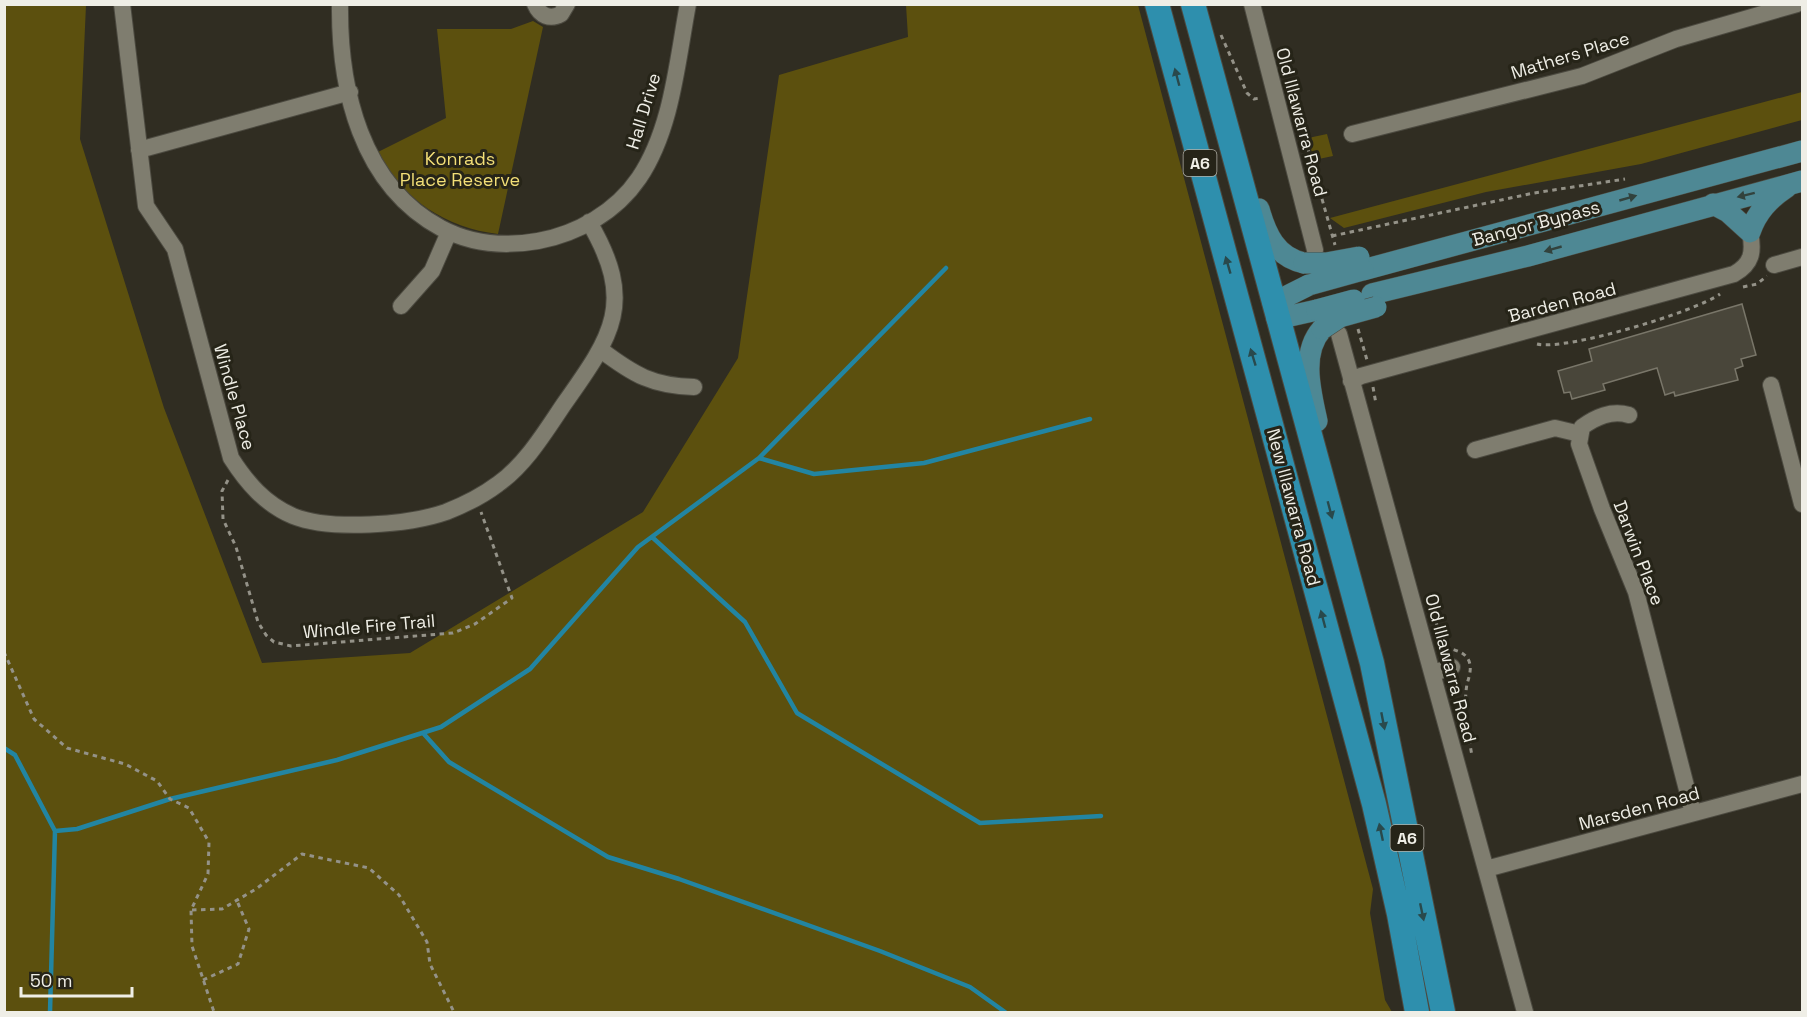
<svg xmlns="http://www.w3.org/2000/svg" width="1807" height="1017" font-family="'Space Grotesk',sans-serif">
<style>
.green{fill:#5c500e}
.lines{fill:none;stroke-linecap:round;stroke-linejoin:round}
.stream{stroke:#2285a2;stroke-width:4.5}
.building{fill:#49463a;stroke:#797669;stroke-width:1.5}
.minor-casing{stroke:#4c4a40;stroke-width:18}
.major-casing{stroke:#4c4a40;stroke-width:22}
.highway-casing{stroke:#4c4a40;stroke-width:26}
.path{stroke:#949288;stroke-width:3;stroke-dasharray:4.5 4.5;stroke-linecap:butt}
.minor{stroke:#7f7d6f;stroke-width:16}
.major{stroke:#4e8894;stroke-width:21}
.highway{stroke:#2e8fad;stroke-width:24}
.major-bridge-casing{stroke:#4c4a40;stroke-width:22;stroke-linecap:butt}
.major-bridge{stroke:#4e8894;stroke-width:21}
.oneway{fill:#29494c}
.oneway2{fill:#32423d}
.labels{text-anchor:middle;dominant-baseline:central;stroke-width:6;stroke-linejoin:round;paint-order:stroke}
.shield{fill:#262418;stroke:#b3b1a8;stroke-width:1.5}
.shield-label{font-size:16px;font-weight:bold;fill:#efeee6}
.street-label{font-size:18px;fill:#efeee6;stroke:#262418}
.park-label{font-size:18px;fill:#f3df77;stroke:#262418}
</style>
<rect width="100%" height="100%" fill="#302d22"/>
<!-- green -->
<path class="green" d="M 5,4 L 86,5 L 80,139 L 164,408 L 262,663 L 410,653 L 643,512 L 738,358 L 779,75 L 908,37 L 906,5 L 1138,5 L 1373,889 L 1370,913 L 1385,1000 L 1392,1012 L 5,1012 Z
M 533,21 L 543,27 L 498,234 C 446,228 402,199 378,152 L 446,118 L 437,29 L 511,29 Z
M 1802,92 L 1802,120 L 1641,164 L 1486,192 L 1344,228 L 1330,218 Z
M 1327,134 L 1333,156 L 1314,160 L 1308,138 Z"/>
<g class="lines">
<!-- stream -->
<path class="stream" d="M 759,458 L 814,474 L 924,463 L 1090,419
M 652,537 L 745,622 L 797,713 L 980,823 L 1101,816
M 423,733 L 449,762 L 608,857 L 679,879 L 880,951 L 970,987 L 1005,1012
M 4,748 L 15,755 L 55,831 L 50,1012
M 55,831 L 77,829 L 170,799 L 337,760 L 441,727 L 530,669 L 638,547 L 759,458 L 946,268"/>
</g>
<!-- building -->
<path class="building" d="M 1742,304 L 1756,355 L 1741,359 L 1743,366 L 1735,369 L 1738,380 L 1675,396 L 1674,392 L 1665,395 L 1657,368 L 1603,384 L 1605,390 L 1572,399 L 1570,392 L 1564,393 L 1558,371 L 1592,361 L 1589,349 Z"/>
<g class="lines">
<defs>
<path id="minor" d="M 122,4 L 146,206 L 175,249 L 231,458 C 247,483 265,504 293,516 C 330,531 409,525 446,512 C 464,505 482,496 498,484 C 526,464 545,432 564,404 C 613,335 636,302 589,222
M 340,4 C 339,89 361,185 441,228 C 471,244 504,247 538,241 C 577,234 616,212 639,178 C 672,129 677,62 688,4
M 535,4 C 540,16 550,20 561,14 L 567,4
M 1252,4 L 1315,250
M 1352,134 L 1582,76 L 1676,39 L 1797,4
M 139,150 L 350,92
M 1774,265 L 1802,257
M 401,306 L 432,271 L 449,232
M 1339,334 L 1525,1012
M 601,350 C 634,375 653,386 694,387
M 1351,381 L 1361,376 L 1734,274 C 1752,264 1754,252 1750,232
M 1771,385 L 1802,504
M 1629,415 C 1611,410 1596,417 1582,427 L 1579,444 L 1602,509 L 1636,592 L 1693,813
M 1475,450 L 1555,428 L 1580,434
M 1433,673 L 1452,667
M 1486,869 L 1802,784"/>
<path id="major" d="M 1713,204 L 1728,212 L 1750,232 C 1757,212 1769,199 1787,187
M 1259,209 C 1266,234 1276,257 1304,263
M 1363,270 L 1802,151
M 1372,294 L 1528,256 L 1802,181
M 1273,303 L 1309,285
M 1277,319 L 1317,310
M 1317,421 C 1311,393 1300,353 1322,329"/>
<path id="highway" d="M 1157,4 L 1374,804 L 1399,914 L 1417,1012
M 1193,4 L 1372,663 L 1443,1012"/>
</defs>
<!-- minor casing -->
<use href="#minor" class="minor-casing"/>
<!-- major casing -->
<use href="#major" class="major-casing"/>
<!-- highway casing -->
<use href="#highway" class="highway-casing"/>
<!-- path -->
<path class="path" d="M 1221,35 L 1247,93 L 1254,99 L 1260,98
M 1300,121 L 1335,245
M 1332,236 L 1534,193 L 1625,179
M 1743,287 L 1757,284 L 1767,276
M 1358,329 L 1367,360
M 1537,344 C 1566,351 1695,312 1720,294
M 1373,387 L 1376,404
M 228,480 L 222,491 L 223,519 L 236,547 L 258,622 L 266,635 L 274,642 L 291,646 L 453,633 L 475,624 L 512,598 L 481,512
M 1431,604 L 1442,643 C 1450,652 1463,648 1469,661 C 1472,669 1469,677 1467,684 C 1463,707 1468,733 1472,756
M 4,652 L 34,719 L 67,748 L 125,764 L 157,781 L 170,799 L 189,808 L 209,842 L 208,874 L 191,910 L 192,946 L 214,1012
M 192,910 L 222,909 L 256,889 L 302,854 L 369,868 L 399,895 L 427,942 L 430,964 L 454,1012
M 203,980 L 238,964 L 249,929 L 237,901"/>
<!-- minor -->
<use href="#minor" class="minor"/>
<!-- major -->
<use href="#major" class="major"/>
<!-- highway -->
<use href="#highway" class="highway"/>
<defs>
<path id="major-bridge" d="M 1304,263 L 1326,263 L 1359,257
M 1309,285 L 1363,270
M 1317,310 L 1354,300
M 1322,329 L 1340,317 L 1376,307"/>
</defs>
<!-- major-bridge casing -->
<use href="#major-bridge" class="major-bridge-casing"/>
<!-- major-bridge -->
<use href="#major-bridge" class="major-bridge"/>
</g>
<!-- one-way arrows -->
<defs><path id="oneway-solid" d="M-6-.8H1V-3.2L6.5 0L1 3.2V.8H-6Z" transform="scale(1.5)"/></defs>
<g class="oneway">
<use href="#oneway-solid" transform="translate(1177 77) rotate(-105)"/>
<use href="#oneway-solid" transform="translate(1228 265) rotate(-106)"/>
<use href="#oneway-solid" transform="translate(1253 357) rotate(-107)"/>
<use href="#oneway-solid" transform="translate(1330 510) rotate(75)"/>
<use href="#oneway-solid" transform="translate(1323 619) rotate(-105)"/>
<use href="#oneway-solid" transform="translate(1383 721) rotate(79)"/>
<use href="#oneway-solid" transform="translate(1381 832) rotate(-102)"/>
<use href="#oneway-solid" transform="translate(1422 912) rotate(78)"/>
</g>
<g class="oneway2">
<use href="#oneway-solid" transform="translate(1746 195) rotate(166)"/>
<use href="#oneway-solid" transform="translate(1628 198) rotate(-16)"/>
<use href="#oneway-solid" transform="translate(1553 249) rotate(164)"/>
</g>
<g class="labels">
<!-- shield labels -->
<g class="shield">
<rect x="1183.5" y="150" width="33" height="26" rx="4.5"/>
<rect x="1390.5" y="825" width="33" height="26" rx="4.5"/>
</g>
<g class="shield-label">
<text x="1200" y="163">A6</text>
<text x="1407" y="838">A6</text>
</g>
<!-- street labels -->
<g class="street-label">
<text transform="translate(1570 55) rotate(-17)">Mathers Place</text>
<text transform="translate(643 111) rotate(-73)">Hall Drive</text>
<text transform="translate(1302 122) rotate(75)">Old Illawarra Road</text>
<text transform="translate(1536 223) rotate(-15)">Bangor Bypass</text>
<text transform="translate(1562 302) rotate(-15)">Barden Road</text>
<text transform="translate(235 397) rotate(74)">Windle Place</text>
<text transform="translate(1294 507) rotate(75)">New Illawarra Road</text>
<text transform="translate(1639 553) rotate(69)">Darwin Place</text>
<text transform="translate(369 626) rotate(-5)">Windle Fire Trail</text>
<text transform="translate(1451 668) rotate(75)">Old Illawarra Road</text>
<text transform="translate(1639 808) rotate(-15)">Marsden Road</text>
</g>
<!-- park labels -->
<g class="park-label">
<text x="460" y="158">Konrads<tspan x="460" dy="21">Place Reserve</tspan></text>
</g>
</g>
<!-- border -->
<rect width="1807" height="1017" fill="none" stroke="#efeee6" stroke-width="12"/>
<!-- scale -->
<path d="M21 987v9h111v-9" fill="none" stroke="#efeee6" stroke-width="3"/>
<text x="30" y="987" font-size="18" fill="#efeee6" stroke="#262418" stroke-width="4.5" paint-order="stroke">50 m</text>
</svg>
